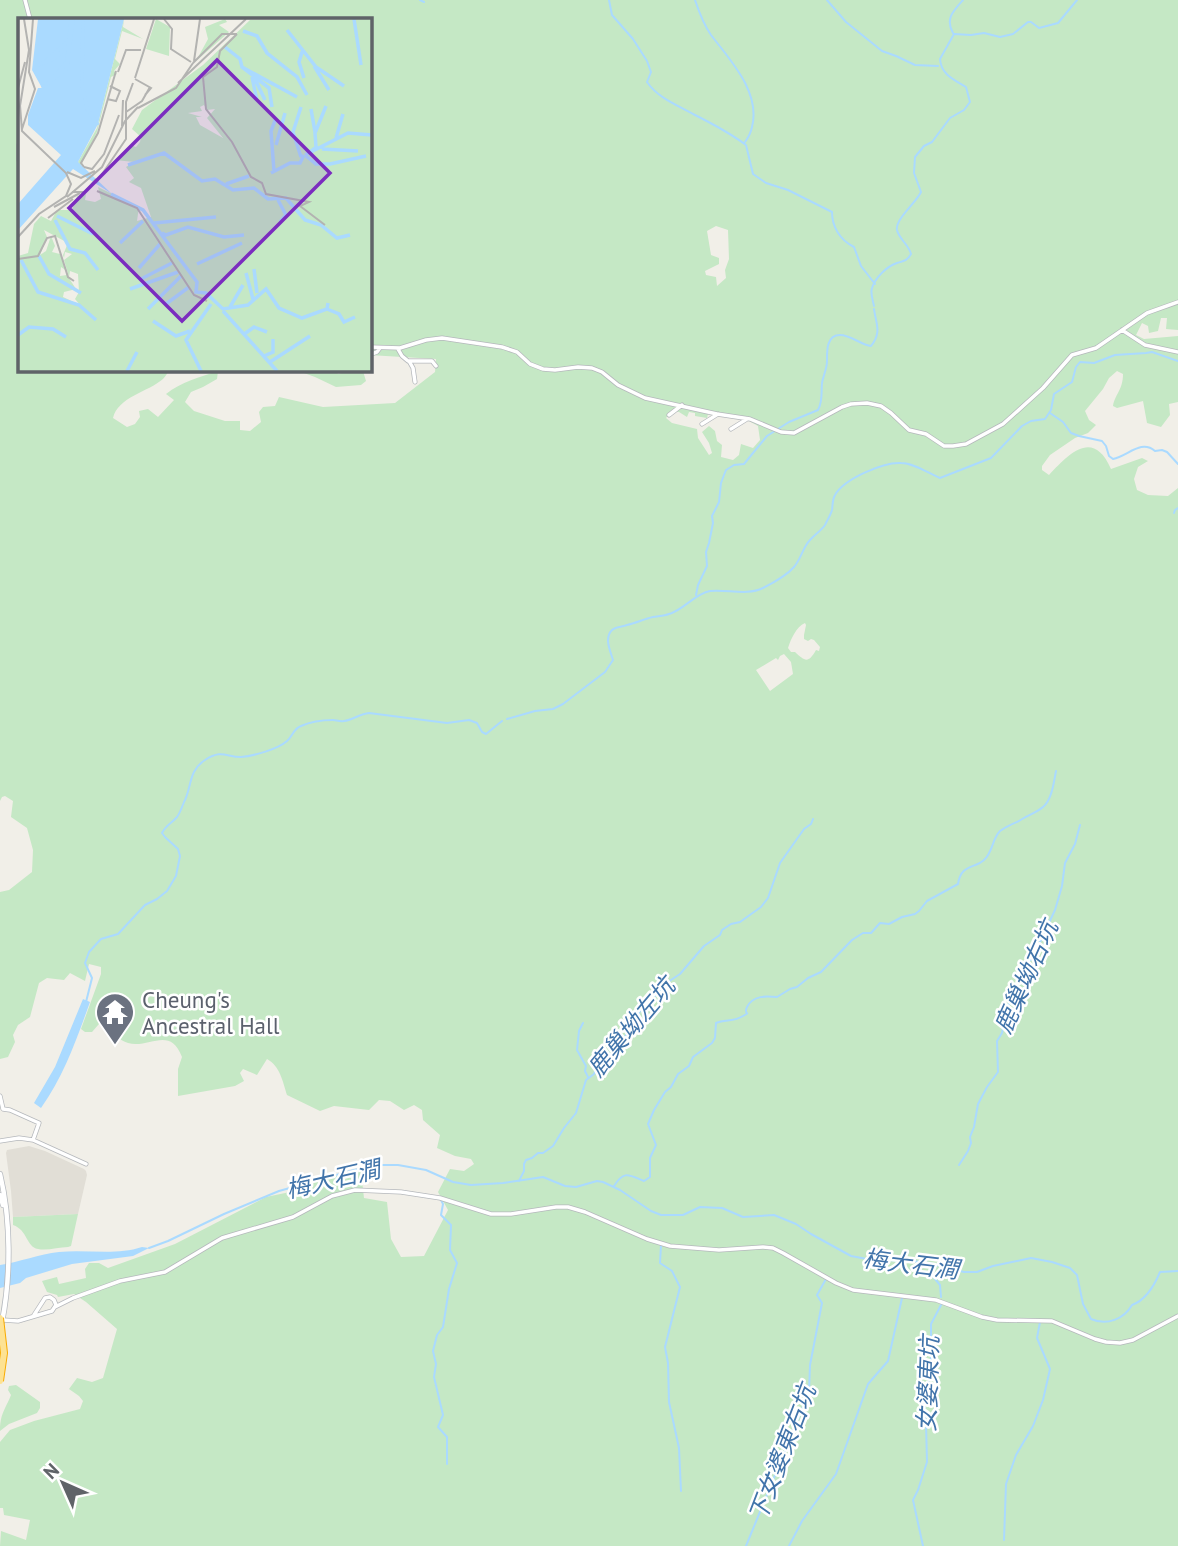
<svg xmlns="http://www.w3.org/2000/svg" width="1178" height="1546" font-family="'PT Sans','Noto Sans TC',sans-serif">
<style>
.education{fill:#e1ded6}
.green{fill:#c5e8c5;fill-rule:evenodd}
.water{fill:#aadaff}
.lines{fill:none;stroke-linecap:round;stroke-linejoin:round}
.stream{stroke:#aadaff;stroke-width:2}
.street-casing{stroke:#b5b8bc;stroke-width:5}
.secondary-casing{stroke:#b6babf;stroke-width:6}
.street{stroke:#fff;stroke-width:3.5}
.secondary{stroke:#fff;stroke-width:4.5}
.highway-bridge-casing{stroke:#f9ab00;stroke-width:8;stroke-linecap:butt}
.highway-bridge{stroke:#fde293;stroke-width:6}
.labels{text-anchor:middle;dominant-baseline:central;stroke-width:5;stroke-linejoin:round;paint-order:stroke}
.worship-label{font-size:23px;fill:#5b616d;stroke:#fff;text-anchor:start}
.water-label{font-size:24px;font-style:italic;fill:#4174aa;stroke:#fff}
.inset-river{fill:none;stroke:#aadaff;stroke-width:3.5}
.inset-road{fill:none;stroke:#b3b3b1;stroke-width:2}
.view{fill:#7b2cbf;fill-opacity:0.15;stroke:#7b2cbf;stroke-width:3.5}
.inset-edge{fill:none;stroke:#5f6368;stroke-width:3.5}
</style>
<rect width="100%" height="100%" fill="#f1efe8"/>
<!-- education -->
<path class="education" d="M 29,1146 L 45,1151 L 84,1169 L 86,1171 L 87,1175 L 78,1214 L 13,1217 L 11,1191 L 6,1153 L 7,1150 Z"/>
<!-- green -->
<path class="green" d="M 0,0 L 1178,0 L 1178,330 L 1166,329 L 1167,318 L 1161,318 L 1158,331 L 1149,333 L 1148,326 L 1142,323 L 1136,335 L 1144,339 L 1178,336 L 1178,402 L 1169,404 L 1170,415 L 1161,427 L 1147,423 L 1143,401 L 1117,408 L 1113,406 C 1115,394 1123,390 1123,374 L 1117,371 L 1109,378 L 1103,389 L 1085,411 L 1089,420 L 1096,425 L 1088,433 L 1075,438 L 1050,455 L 1042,466 L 1042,470 L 1049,475 C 1069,454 1093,428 1111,469 L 1142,458 L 1148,461 L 1138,467 L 1134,479 L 1137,490 L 1148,495 L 1168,496 L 1178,488 L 1178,1546 L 0,1546 L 1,1531 L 26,1540 L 30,1520 L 4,1515 L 3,1508 L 0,1508 L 0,1442 L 10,1430 L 34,1421 L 80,1409 L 83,1401 L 79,1396 L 69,1389 L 77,1378 L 92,1382 L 103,1378 L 117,1329 L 86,1302 L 74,1294 L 58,1297 L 57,1295 L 47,1292 L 42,1281 L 57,1277 L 59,1284 L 86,1278 L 85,1269 L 89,1263 L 99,1263 L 108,1268 L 175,1244 L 266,1197 L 290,1192 L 311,1182 L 335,1175 L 361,1172 L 364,1198 L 387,1202 L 391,1239 L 401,1257 L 424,1256 L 448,1210 L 438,1192 L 450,1169 L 464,1171 L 474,1164 L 471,1159 L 455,1156 L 437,1148 L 440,1135 L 423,1120 L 422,1110 L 414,1105 L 404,1110 L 390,1101 L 379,1100 L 369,1110 L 334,1106 L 320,1111 L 287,1095 C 283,1082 280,1066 267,1059 L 257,1075 L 243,1069 L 240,1073 L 244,1081 L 235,1086 L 178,1096 L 178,1069 L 182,1057 C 170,1025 149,1049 128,1043 C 118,1040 108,1030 99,1024 L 92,1032 L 85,1032 L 81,1029 L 101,974 L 101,967 L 89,964 L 85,981 L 70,973 L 64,980 L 47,978 L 39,983 L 30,1017 L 18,1025 L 13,1035 L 15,1042 L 8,1057 L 0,1059 L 0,892 L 9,890 L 32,872 L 33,850 L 27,828 L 11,817 L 13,801 L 5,796 L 2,797 L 0,801 ZM 19,19 L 369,19 L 369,355 L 436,359 L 435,372 L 395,403 L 323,407 L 279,397 L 275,406 L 263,407 L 259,412 L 261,422 L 250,431 L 240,430 L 240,421 L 225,421 L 194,411 L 185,402 L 191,392 L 203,387 L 217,379 L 218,371 C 200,377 181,382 166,394 L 174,400 L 158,417 L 148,409 L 139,411 L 140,417 L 135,424 L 127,427 L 113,418 C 118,397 148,392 163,379 C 166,376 168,372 170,369 L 19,369 ZM 716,226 L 728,230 L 729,259 L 725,270 L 726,278 L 717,286 L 716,277 L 706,275 L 705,271 L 719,264 L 719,258 L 711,255 L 707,231 ZM 672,411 L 679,412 L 687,417 L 689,412 L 695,413 L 695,416 L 707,418 L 708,414 L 749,421 L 758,426 L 760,440 L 753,448 L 741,444 L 739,455 L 733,460 L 721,457 L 722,445 L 717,441 L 715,431 L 709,426 L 702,432 L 709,443 L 712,453 L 709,455 L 698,438 L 697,429 L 672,423 L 666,418 ZM 805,623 L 806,625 L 804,635 L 804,639 L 808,641 L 811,639 L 814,640 L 820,647 L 819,651 L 816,650 C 808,664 805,661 795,652 L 791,652 L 788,648 C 791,639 796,627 805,623 ZM 784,654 L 791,662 L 793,674 L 770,691 L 756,670 L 776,658 L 778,660 L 780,656 Z
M 272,369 L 334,369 L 338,374 L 354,370 L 363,371 L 366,381 L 361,385 L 336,387 L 315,377 L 304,373 L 279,373 Z
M 78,1214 L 71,1246 L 68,1247 C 59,1247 47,1251 38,1249 C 26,1247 28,1230 13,1225 L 13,1217 Z
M 16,1385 L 40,1402 L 40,1408 L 37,1413 L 9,1424 L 0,1431 C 0,1414 5,1410 11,1395 L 8,1390 L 9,1386 Z"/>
<!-- water -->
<path class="water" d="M 83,999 L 90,1002 C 77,1038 64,1076 41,1108 L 34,1103 L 55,1067 Z
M 142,1247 L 149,1248 L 133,1256 L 72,1264 L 26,1278 L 20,1283 L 0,1288 L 0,1265 C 20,1262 39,1254 59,1252 C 87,1249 115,1256 142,1247 Z"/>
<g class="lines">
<!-- stream -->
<path class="stream" d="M 420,0 L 424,2
M 609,0 L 612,15 L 633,39 L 647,61 L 651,72 L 647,82 C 658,98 677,105 693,114 C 711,123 730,133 746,145 L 753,174 L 766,183 L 788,190 L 832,212 C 832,227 840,240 854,247 L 861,266 L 875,284
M 695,0 C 699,12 704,25 711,35 C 730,60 761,92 752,127 C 751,132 748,138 745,142
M 827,0 L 846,22 L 882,51 L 896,56 L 915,65 L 938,66
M 953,33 C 945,19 953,11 963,0
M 954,34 L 971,35 L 984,33 L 1000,37 L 1013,34 L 1028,22 L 1031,22 L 1039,28 L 1058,23 L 1077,0
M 874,306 C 873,301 870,293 872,288 C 875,278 887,266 897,263 C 904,261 907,261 911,254 C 909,245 899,239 897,230 C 895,219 916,203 921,192 L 914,173 L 915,157 L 924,146 L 932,142 L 950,118 L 964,110 L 970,102 L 966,87 C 955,80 941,75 940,59 L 954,34
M 1050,413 L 1063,422 L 1071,433 L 1079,436 L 1102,441 L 1106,446 L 1109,456 L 1113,459 C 1128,456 1141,439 1155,451 L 1162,450 L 1167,452 L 1178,464
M 1174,513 L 1175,510 L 1178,508
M 696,595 L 698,585 L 707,566 L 706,552 L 709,543 L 713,523 L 712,516 L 719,502 L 721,483 L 724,475 L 726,470 L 734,465 L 744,464 L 767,436 L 789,422 L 818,410 C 823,401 821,393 822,383 C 823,376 827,369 827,361 C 827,352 826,335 840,335 C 851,335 861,345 871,346 C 882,332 876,324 874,309
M 507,719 L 535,711 L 553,709 L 563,704 L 605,672 L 613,660 C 610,650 604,638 612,630 C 617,626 622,627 627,625 C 636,623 644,619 653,617 C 658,616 664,616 669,614 C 684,610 694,594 710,591 C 727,589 747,596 763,588 C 773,583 787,575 794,567 C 801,559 803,547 810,540 C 815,534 821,531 825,525 C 827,521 831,514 832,510 C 833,504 832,500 835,495 C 844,479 883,462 901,463 C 914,463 928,473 940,478 L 991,458 L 1022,426 L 1031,421 L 1045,419 L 1051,410 L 1054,394 L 1072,382 L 1076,367 L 1080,362 L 1094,363 L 1115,355 L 1146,353 L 1152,352 L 1178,361
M 86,1002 L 92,978 L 85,963 L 89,952 L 101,939 L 118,934 L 145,905 L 157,899 L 167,891 L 176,876 L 180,856 L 178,849 L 165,837 L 162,833 C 166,825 172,823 177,817 C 180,813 182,807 184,802 C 192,787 188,771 205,760 C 222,749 226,757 241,757 C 254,756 278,749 287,741 C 293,736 293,729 301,726 C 310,722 322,720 333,720 C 336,720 340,722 344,721 C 352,720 360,714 369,713 L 447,723 L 469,720 L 477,723 L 482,732 L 486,734 L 502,721
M 583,1023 L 579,1031 L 577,1050 L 586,1066 L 585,1071 L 588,1077
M 959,1165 L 968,1151 L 971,1143 L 970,1137 L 974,1127 L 978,1104 L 987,1087 L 998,1072 L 997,1041 L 1002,1033 L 1006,1011 L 1026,963 L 1032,959 L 1055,910 L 1062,886 L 1065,863 L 1075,844 L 1080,825
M 519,1181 L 524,1171 L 524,1164 L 526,1160 L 532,1158 L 538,1153 L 543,1153 L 553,1146 L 564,1128 L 576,1113 L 586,1080 L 594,1074 L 598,1064 L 610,1059 L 614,1050 L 621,1044 L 644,1004 L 653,998 L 665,984 L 680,974 L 704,946 L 720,935 L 722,930 L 731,924 L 740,922 L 761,907 L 768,898 L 780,863 L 804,829 L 811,824 L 813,819
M 614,1186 C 624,1170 629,1175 644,1181 L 650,1177 L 650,1158 L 656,1145 L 648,1124 L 654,1110 L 665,1092 L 671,1087 L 678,1074 L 689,1066 L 693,1057 L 712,1043 L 715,1038 L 716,1023 C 725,1019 734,1022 743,1016 C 752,1011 743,1016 747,1007 C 753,995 767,996 777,997 L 790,989 L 797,987 L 808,978 L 821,972 L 852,940 L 863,933 L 871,933 L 880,923 L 889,924 L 902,917 L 915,914 L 919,911 L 927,901 L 958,884 C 961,864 974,869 984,860 C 993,852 992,839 1000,831 C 1007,826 1012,824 1019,821 C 1025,817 1039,811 1043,807 C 1052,800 1054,781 1056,771
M 440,1198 L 443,1204 L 441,1215 L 451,1225 L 450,1250 L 457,1263 L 449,1289 L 443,1327 L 437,1335 L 433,1351 L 436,1364 L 434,1377 L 443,1415 L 438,1427 L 447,1437 L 447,1464
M 661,1245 L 660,1263 L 672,1271 L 680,1287 L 665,1347 L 668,1363 L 669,1402 L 679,1448 L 681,1491
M 149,1248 L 168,1241 L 224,1214 L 279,1191 L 354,1170 L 378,1165 L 398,1165 L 426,1170 L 453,1182 L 471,1185 L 503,1183 L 543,1177 L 565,1186 L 576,1187 L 597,1181 L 603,1182 L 620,1190 L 651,1211 L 661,1215 L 683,1215 L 700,1207 L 722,1208 L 743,1217 L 774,1215 L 796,1224 L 811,1234 L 851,1256 L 867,1259 L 925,1262 L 964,1272 L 977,1272 L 993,1266 L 1031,1258 L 1052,1262 L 1070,1268 L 1077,1275 L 1083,1304 L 1091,1319 C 1107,1326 1124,1319 1132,1305 C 1146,1300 1155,1284 1160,1272 L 1178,1271
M 930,1264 L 931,1274 L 940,1285 L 941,1297
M 1004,1540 L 1006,1484 L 1016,1455 L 1033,1426 L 1043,1400 L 1050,1369 L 1037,1338 L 1040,1322
M 746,1546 L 809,1392 L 810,1365 L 822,1303 L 817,1295 L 826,1279
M 789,1546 L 802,1521 L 836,1474 L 868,1384 L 888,1361 L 902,1298
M 923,1546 L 913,1500 L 918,1490 L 927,1462 L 926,1423 L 923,1394 L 928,1385 L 931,1368 L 931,1324 L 941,1305"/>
<defs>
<path id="street" d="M 25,0 L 30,19
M 19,145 L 19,160
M 1122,330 L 1145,345 L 1178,352
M 369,347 L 400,348 L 426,340 L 442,338 L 502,347 L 517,352 L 530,364 L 543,369 L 555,370 L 578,367 L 592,368 L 602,372 L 618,385 L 645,398 L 717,414 L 750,419 L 781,432 L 794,433 L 842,407 L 851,404 L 867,403 L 881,406 L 891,413 L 909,430 L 926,434 L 944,446 L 953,446 L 966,444 L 1003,424 L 1043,388 L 1072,355 L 1096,348 L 1147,313 L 1178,302
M 398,349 L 402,356 L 408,361 L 432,361 L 436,366
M 369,355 L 377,352 L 380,348
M 409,361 L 413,368 L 415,382
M 669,415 L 682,405
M 702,424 L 718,414
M 731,429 L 747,419
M 0,1096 L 3,1109 L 10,1110 L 39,1123 L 33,1140
M 0,1141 L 19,1138 L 33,1140 L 86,1164
M 55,1307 L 73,1298 L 120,1281 L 165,1272 L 222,1238 L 293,1217 L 332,1196 L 355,1190 L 401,1192 L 440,1198 L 491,1214 L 511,1214 L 556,1207 L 568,1207 L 585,1212 L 647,1239 L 670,1246 L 719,1250 L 763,1247 L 773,1248 L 783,1253 L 836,1283 L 853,1290 L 936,1300 L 982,1317 L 997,1320 L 1052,1321 L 1095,1339 L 1106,1342 L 1120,1343 L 1133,1340 L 1178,1316
M 3,1320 L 18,1321 L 52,1311 L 56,1305 L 54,1300 L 50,1297 L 45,1298 L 34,1315"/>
<path id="secondary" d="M 0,1174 C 11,1220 11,1276 2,1322
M 0,1195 L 3,1205"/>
</defs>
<!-- street casing -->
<use href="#street" class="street-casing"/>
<!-- secondary casing -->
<use href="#secondary" class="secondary-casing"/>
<!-- street -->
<use href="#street" class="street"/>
<!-- secondary -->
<use href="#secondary" class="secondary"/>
<defs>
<path id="highway-bridge" d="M 0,1318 L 4,1353 L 0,1381"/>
</defs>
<!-- highway-bridge casing -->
<use href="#highway-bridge" class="highway-bridge-casing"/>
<!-- highway-bridge -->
<use href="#highway-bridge" class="highway-bridge"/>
</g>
<!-- icons -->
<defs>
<symbol id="temple-pin" viewBox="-11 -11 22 30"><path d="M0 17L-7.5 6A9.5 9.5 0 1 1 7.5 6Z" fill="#6b7280" stroke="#fff"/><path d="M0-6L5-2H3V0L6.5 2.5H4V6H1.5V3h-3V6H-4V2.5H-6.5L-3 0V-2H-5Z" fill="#fff"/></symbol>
</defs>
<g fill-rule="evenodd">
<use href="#temple-pin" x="93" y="990" width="44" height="60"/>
</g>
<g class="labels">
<!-- worship labels -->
<g class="worship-label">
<text x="142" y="999">Cheung's<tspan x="142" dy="26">Ancestral Hall</tspan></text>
</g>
<!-- water labels -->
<g class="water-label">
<text transform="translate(1026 977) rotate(-66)">鹿巢坳右坑</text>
<text transform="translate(631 1027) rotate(-50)">鹿巢坳左坑</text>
<text transform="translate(333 1179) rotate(-13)">梅大石澗</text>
<text transform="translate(911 1264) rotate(7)">梅大石澗</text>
<text transform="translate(928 1384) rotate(-88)">女婆東坑</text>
<text transform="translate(782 1453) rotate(-69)">下女婆東右坑</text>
</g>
</g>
<!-- overview -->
<g transform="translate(18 18)">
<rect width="354" height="354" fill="#f1efe8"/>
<path d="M 106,1 L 105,9 L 125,21 L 104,13 L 97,41 L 102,46 L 96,53 L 99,56 L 93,59 L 79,114 L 62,149 L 60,144 L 79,110 ZM 138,1 L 152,9 L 151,38 L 128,31 ZM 207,1 L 209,4 L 201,7 L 211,14 L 178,43 L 190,21 L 187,9 ZM 353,1 L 353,353 L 0,353 L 0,238 L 10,235 L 16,206 L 23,198 L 33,203 L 39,192 L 54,192 L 59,178 L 68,176 L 67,182 L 77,184 L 83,181 L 80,169 L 121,189 L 119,203 L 133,199 L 123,170 L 111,164 L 116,160 L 108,149 L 116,144 L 97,142 L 112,127 L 118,129 L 122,124 L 123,119 L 114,111 L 124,92 L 185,47 L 232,2 ZM 186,87 L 189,92 L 197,91 L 189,100 L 205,120 L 182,107 L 178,99 L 184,99 L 170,95 L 184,93 L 182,89 ZM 26,212 L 50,225 L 45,237 L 46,240 L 47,234 L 54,236 L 46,242 L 51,259 L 52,253 L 60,256 L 61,274 L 57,281 L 62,287 L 45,279 L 46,274 L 58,271 L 49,257 L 42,258 L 43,249 L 49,253 L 42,236 L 34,234 L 37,228 L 33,218 L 28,233 L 22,237 L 29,219 Z" fill="#c5e8c5" fill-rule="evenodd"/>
<path d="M 20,1 L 106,1 L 80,106 L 60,144 L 94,176 L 55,151 L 0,212 L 0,186 L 43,137 L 10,107 L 10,97 L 20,70 L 24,70 L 14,52 Z" fill="#aadaff"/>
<path class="inset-river" d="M 65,1 L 64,66 L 69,91 L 80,107M 336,1 L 343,47M 269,12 L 298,49 L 326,68M 225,13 L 239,18 L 249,35 L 279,59 L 289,77M 207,29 L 222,41 L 224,49 L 279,79M 285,31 L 281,44 L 286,60M 27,44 L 51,22M 19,47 L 34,42 L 50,28M 296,48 L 311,72M 224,49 L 251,70 L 254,89M 234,59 L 239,83M 237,61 L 247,82M 32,63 L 49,44 L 53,1M 24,70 L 49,50 L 55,1M 293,91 L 297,114M 318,120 L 325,96M 258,127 L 267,95M 304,131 L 340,133M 292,134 L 298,129 L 297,115 L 308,88M 287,137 L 330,115 L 354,117M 288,138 L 298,146 L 312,146 L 348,138M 283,139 L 275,114 L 283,89M 110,147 L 146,135 L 184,163 L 197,161 L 215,172 L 236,170 L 250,181 L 268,180 L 287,202 L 303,207 L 319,220 L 332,217M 256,153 L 253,113 L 258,100M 253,155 L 272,145 L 282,145 L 286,137M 208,166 L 231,158M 93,176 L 125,192 L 179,264 L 178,274 L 188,275 L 205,291 L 230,287 L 248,271 L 261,290 L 284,300 L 309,291 L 310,285M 260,182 L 268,197 L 262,204M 39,198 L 75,216M 37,202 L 52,231 L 67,235 L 80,252M 136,205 L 198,199M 144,215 L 148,217 L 170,209 L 206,219 L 226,217M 102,225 L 125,203M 21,238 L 31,256 L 63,275M 3,242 L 20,274 L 61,287 L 78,302M 179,246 L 224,225M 121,250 L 142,226M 236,251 L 239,275M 228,255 L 235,281M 121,262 L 154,245M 112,271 L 160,254M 148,286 L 171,269M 212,289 L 225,267M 130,291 L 163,258M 309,291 L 321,296 L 326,304 L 337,299M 205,293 L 259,353M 135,303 L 158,318 L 172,313M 0,317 L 11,309 L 35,311 L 48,319M 225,317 L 236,309 L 249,314M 246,338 L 255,334 L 255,321M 252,344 L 292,318M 109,353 L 119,334M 183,353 L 168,322 L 193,286"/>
<path class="inset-road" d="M 146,1 L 154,11 L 153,31 L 173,44M 0,7 L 0,40M 219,16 L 202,33 L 199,49 L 185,59 L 188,91 L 214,124 L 233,159 L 244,165 L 248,176 L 291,184 L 282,188 L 307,207M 176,43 L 182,1M 175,45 L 204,16 L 219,16M 100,54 L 108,32 L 123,32M 117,60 L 136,1M 117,61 L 133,70 L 127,77M 160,65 L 228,1M 0,70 L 7,44M 89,81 L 98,83 L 102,73 L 92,68M 2,88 L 11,32 L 6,1M 120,90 L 158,70 L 175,45M 108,94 L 124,83 L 132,69M 104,108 L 105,82M 4,111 L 17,71 L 11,54 L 15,1M 66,149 L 74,151 L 86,136 L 101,97M 66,149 L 63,145 L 80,115 L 98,53M 49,154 L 63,160 L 77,153M 78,165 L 108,121 L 108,84 L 115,65M 79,173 L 119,190 L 176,277 L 189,283M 54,174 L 67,174 L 78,161M 49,179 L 84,149 L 107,103 L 120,89M 36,189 L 62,175M 30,200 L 55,181M 0,219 L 21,196 L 48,178 L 53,166 L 48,155 L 4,113 L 2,87M 0,241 L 20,238 L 29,220 L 37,218 L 50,259 L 56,263"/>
<path class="view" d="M 199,42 L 312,155 L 164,303 L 51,190 Z"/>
<rect width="354" height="354" class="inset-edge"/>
</g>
<!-- north arrow -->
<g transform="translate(63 1483) rotate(315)" stroke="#ffffff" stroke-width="5" paint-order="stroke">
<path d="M0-5L12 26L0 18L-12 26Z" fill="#5f6368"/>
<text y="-10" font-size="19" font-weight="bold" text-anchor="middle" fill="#5f6368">N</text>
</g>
</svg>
